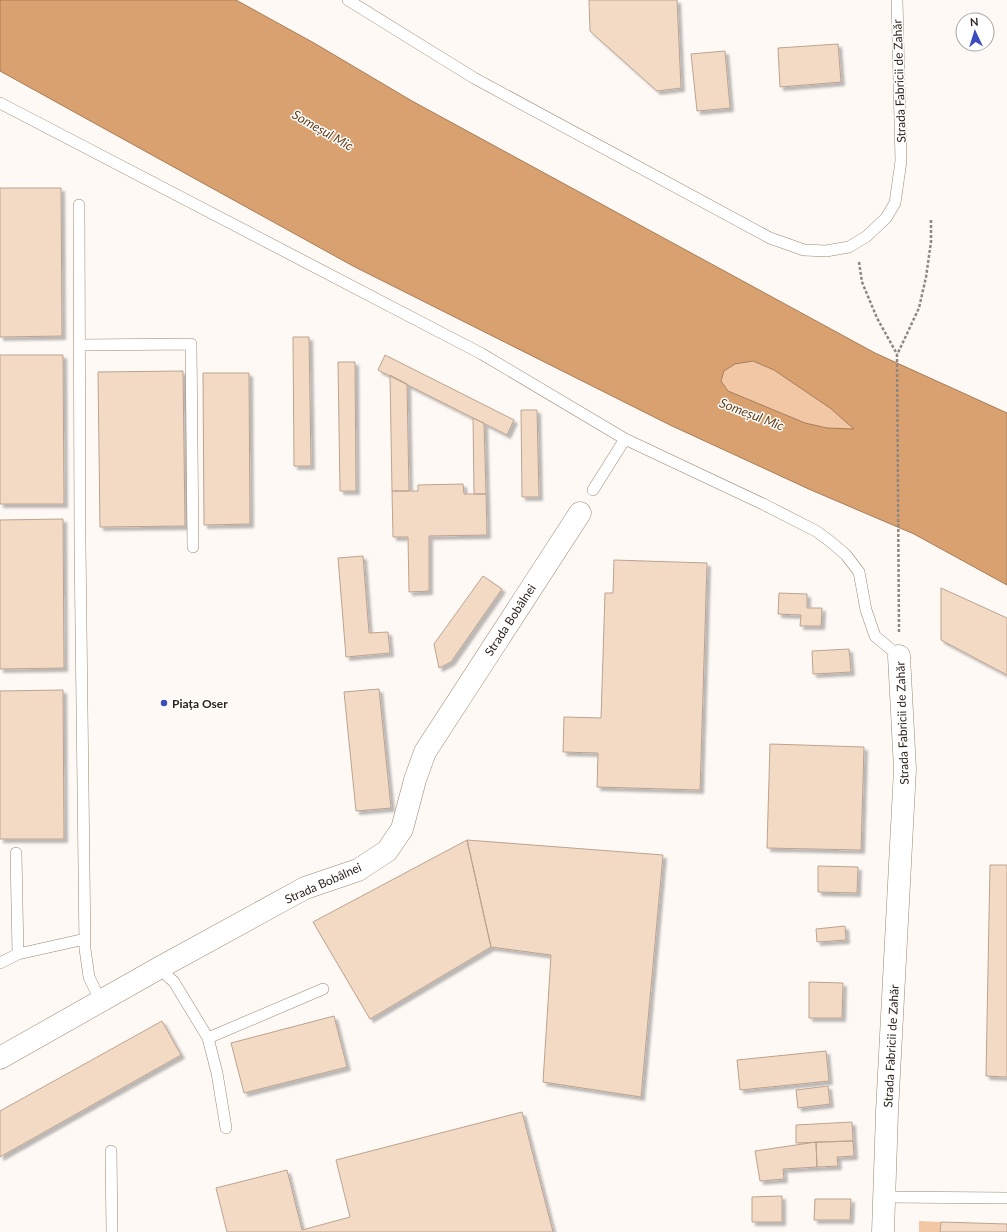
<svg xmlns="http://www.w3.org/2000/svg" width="1007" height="1232" font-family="Lato,sans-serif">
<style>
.green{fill:#f1c7a5}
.water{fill:#daa170;stroke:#a67c57;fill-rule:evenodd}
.building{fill:#f3dac5;stroke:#bca390;filter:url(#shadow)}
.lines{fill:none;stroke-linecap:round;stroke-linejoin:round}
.service-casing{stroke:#9d8673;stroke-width:12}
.minor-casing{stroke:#9d8673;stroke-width:23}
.path{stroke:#8f8882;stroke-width:2.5;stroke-dasharray:3 2;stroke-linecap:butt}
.service{stroke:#fff;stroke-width:11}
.minor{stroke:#fff;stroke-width:22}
.poi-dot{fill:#3b4cbf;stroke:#fff;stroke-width:1.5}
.labels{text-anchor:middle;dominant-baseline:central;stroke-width:3;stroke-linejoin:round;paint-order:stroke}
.street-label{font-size:12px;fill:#2d241c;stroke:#fff}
.poi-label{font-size:12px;font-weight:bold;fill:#2d241c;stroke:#fff;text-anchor:start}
.water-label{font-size:13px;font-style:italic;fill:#643e19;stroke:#fff}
</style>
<defs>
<filter id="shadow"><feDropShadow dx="3.5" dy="3.5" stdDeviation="1" flood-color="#0004"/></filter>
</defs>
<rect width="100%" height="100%" fill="#fef9f5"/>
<!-- green -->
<path class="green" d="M 753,361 L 774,370 L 830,408 L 855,429 L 827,428 L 805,423 L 728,391 L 721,381 L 724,371 L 735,364 Z
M 919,1221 L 941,1222 L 940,1232 L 919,1232 Z"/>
<!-- water -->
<path class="water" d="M 0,0 L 236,0 L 314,43 L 412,101 L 875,353 L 1007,413 L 1007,585 L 914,534 L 811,490 L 670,425 L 353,266 L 0,71 ZM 753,361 L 774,370 L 830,408 L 854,429 L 827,428 L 805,423 L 728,391 L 721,381 L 724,371 L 735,364 Z"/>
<!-- building -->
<path class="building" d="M 589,0 L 677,0 L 681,88 L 657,91 L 590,31 Z
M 838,44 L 841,82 L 780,87 L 778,48 Z
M 725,51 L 730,108 L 697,111 L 691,54 Z
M 0,188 L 61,188 L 62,336 L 0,337 Z
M 293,337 L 309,337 L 311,466 L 294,466 Z
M 0,355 L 63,355 L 64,504 L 0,504 Z
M 385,355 L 514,420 L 507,435 L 378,370 Z
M 338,362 L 355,362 L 356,491 L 340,491 Z
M 183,371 L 185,526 L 100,527 L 98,372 Z
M 203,373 L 249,373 L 250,524 L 204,525 Z
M 390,375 L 407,384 L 409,491 L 392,491 Z
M 521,410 L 537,410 L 539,497 L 522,497 Z
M 473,418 L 484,423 L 486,494 L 474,494 Z
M 463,484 L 464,494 L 486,494 L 487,535 L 429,536 L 429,591 L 409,592 L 408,537 L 393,537 L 392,491 L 418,491 L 418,485 Z
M 63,519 L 64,668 L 0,669 L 0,520 Z
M 363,556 L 369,633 L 388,632 L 390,653 L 346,657 L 338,558 Z
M 614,560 L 707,563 L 700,790 L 597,787 L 598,753 L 563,752 L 564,717 L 601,718 L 605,593 L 613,593 Z
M 483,576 L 502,589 L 451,662 L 439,668 L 434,644 Z
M 941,588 L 1007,618 L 1007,675 L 941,640 Z
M 779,593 L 807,594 L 807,608 L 822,608 L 821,626 L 800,626 L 801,615 L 778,614 Z
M 849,649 L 851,672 L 813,674 L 812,651 Z
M 379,689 L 391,808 L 356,811 L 344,692 Z
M 63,690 L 64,839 L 0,839 L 0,691 Z
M 770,744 L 864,747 L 861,850 L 767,848 Z
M 467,840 L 663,855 L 641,1097 L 543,1082 L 551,955 L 491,947 Z
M 467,840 L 491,947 L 370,1019 L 313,922 Z
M 990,865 L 1007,865 L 1007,1077 L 986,1076 Z
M 818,866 L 858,867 L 857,893 L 818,892 Z
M 845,926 L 846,940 L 817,942 L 816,929 Z
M 809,982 L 843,983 L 842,1018 L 809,1018 Z
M 334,1016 L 347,1067 L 244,1093 L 231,1043 Z
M 162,1021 L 181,1055 L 0,1157 L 0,1111 Z
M 826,1051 L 829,1081 L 740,1090 L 737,1060 Z
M 828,1086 L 830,1104 L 798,1108 L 796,1090 Z
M 522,1112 L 553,1232 L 227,1232 L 216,1188 L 287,1170 L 302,1230 L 350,1217 L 336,1160 Z
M 852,1122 L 853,1141 L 796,1143 L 796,1125 Z
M 853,1141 L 854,1156 L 837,1157 L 838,1166 L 817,1167 L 816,1142 Z
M 816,1142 L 817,1167 L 783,1169 L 784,1179 L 760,1181 L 755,1151 Z
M 782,1196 L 782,1222 L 752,1222 L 752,1197 Z
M 815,1199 L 851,1199 L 850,1220 L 814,1220 Z
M 941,1222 L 1007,1224 L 1007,1232 L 940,1232 Z"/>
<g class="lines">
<defs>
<path id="service" d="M 348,0 L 474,78 L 770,238 L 804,250 L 826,251 L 849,247 L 867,236 L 886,218 L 895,203 L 901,161 L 897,0
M 0,103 L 482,354 L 625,439
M 79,205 L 80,545 L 85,949 L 89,977 L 101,1002
M 80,345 L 191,344 L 193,547
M 593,490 L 625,439 L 763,504 L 816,531 L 831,542 L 846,555 L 859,572 L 866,610 L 875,636 L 899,656
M 16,853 L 18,954
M 0,963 L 18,954 L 85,939
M 159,968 L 174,982 L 208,1038 L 217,1073 L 226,1128
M 208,1038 L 323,989
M 111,1151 L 112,1232
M 885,1197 L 1007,1198"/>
<path id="minor" d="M 0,1058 L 159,968 L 305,888 L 358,870 L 387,851 L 402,829 L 415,780 L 425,752 L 580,513
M 883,1232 L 887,1112 L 905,769 L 899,656"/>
</defs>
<!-- service casing -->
<use href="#service" class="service-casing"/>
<!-- minor casing -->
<use href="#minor" class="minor-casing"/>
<!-- path -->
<path class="path" d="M 859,262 L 862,282 L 877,318 L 897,354
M 899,632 L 897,355 L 919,308 L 926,277 L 931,242 L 931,219"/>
<!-- service -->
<use href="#service" class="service"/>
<!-- minor -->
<use href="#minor" class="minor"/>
</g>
<!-- markers -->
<circle class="poi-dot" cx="164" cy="703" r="4"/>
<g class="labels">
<!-- street labels -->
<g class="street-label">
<text transform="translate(899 81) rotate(-92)">Strada Fabricii de Zahăr</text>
<text transform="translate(510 620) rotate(-57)">Strada Bobâlnei</text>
<text transform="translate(902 723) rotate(-92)">Strada Fabricii de Zahăr</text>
<text transform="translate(323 883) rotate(-24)">Strada Bobâlnei</text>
<text transform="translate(891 1046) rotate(-87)">Strada Fabricii de Zahăr</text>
</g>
<!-- poi labels -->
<g class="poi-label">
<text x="172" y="703">Piața Oser</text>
</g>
<!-- water labels -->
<g class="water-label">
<text transform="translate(323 130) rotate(30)">Someșul Mic</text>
<text transform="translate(752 414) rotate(21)">Someșul Mic</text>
</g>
</g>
<!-- north arrow -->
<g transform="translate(975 32) rotate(356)"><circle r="19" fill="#ffffff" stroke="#aba7a4"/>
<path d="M0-3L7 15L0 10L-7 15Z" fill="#3b4cbf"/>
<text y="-6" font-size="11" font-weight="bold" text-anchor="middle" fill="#2d241c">N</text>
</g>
</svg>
